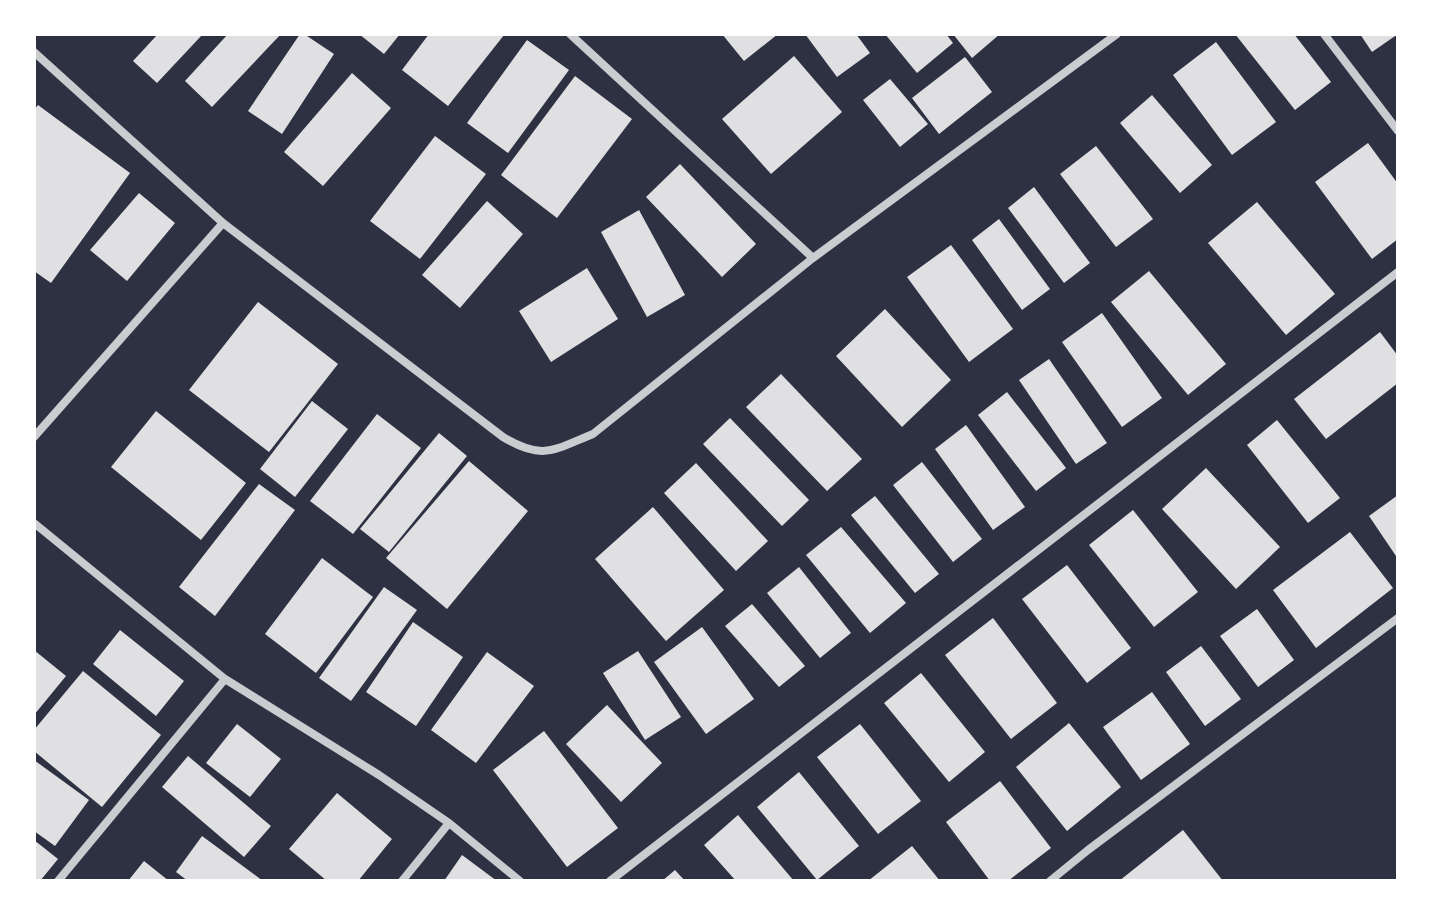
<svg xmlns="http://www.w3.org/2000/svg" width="1432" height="915" font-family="Rubik,sans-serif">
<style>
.building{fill:#e0e0e3}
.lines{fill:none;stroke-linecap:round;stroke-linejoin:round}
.minor{stroke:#caccd0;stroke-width:8}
</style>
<rect width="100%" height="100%" fill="#2d3142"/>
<!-- building -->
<path class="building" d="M 158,34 L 203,34 L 157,83 L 133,61 Z
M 228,34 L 281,34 L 212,107 L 185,81 Z
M 300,34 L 304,34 L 334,54 L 282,134 L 248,111 Z
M 359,34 L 400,34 L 384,54 Z
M 429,34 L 504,35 L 448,106 L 402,70 Z
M 722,34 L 778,34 L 744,61 Z
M 805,34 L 856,34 L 870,53 L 837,77 Z
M 885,34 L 946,34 L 953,43 L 917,73 Z
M 953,34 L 1000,34 L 972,58 Z
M 1235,34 L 1294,34 L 1331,82 L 1295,110 Z
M 1360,34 L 1398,34 L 1372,52 Z
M 527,40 L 569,70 L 508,153 L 467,123 Z
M 1216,42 L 1276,122 L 1232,155 L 1173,75 Z
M 794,56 L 842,112 L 771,174 L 722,119 Z
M 965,57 L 992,92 L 939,134 L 912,98 Z
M 352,73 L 391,108 L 323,186 L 284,152 Z
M 575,76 L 632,119 L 557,218 L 501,175 Z
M 890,79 L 928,124 L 900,147 L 863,100 Z
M 1152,95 L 1212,165 L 1180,193 L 1120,123 Z
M 38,105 L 130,173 L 51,283 L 34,271 L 34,110 Z
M 435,136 L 486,174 L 420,259 L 370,221 Z
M 1368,143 L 1398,184 L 1398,239 L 1372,259 L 1315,182 Z
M 1096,146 L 1153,219 L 1116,247 L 1060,174 Z
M 680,164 L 756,244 L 722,277 L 646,197 Z
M 1034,187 L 1090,263 L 1064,283 L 1008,208 Z
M 139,193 L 175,223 L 127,281 L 90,250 Z
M 487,201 L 523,234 L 460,308 L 422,275 Z
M 1257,202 L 1335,294 L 1286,335 L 1208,243 Z
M 639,210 L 685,295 L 647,317 L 601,232 Z
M 999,219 L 1050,289 L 1022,310 L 972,240 Z
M 951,245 L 1013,329 L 969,362 L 907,277 Z
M 587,268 L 618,319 L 551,362 L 519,311 Z
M 1149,271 L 1226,364 L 1188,395 L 1111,302 Z
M 258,302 L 338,364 L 269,452 L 189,390 Z
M 885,309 L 951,380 L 902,427 L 836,356 Z
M 1102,313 L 1162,398 L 1122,427 L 1062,342 Z
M 1380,332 L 1398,356 L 1398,383 L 1326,439 L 1294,399 Z
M 1049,359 L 1107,443 L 1076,464 L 1019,380 Z
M 781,374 L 862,459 L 827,491 L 746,407 Z
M 1007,392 L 1066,468 L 1036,491 L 978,415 Z
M 312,401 L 348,429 L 295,497 L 260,469 Z
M 156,411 L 246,483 L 201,540 L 111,467 Z
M 377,414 L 421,448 L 353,534 L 310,501 Z
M 730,418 L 809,500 L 782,526 L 703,444 Z
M 1277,420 L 1340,498 L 1308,523 L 1247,445 Z
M 966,425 L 1025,507 L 993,530 L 935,449 Z
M 439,433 L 467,456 L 389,552 L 360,529 Z
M 469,461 L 528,511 L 447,609 L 386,558 Z
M 922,462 L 982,539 L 953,562 L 893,485 Z
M 696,463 L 768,541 L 736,571 L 664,493 Z
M 1206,468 L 1280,547 L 1236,589 L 1162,509 Z
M 259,484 L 295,510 L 215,616 L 179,587 Z
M 1398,495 L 1398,559 L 1369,516 Z
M 875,496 L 939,574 L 915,593 L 851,515 Z
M 653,507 L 724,590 L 666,641 L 595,559 Z
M 1133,510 L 1198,592 L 1154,627 L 1089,545 Z
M 841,527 L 906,603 L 870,633 L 806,555 Z
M 1350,532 L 1393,588 L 1316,648 L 1273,590 Z
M 322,558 L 373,597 L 316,673 L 265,634 Z
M 1067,565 L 1131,648 L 1087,683 L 1022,599 Z
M 799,567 L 851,633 L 820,658 L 767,593 Z
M 384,587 L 417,610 L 351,701 L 319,678 Z
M 752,604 L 805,666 L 779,687 L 725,626 Z
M 1257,609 L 1294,660 L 1258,687 L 1220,636 Z
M 993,618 L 1057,703 L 1011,739 L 945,655 Z
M 413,622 L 463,657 L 416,726 L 366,692 Z
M 702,627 L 754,699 L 706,734 L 654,662 Z
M 120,630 L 184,681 L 156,716 L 93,664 Z
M 1201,646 L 1241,699 L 1205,726 L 1166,672 Z
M 34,650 L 66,676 L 34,715 Z
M 638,651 L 681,717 L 645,740 L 603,673 Z
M 487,652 L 534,686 L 476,763 L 431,730 Z
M 83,671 L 161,735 L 102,807 L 34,751 L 34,730 Z
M 921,673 L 985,752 L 949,782 L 884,703 Z
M 1152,692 L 1190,744 L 1141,780 L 1103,727 Z
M 607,705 L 662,763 L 621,802 L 566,744 Z
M 1069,723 L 1121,787 L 1067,831 L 1016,767 Z
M 237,724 L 281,759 L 250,797 L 206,763 Z
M 860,724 L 921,801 L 878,834 L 817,757 Z
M 544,731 L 618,828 L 567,867 L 493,770 Z
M 188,756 L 271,826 L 244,857 L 162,787 Z
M 34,760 L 89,800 L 55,846 L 34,831 Z
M 799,772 L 859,846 L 817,880 L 757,807 Z
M 1000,781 L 1051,848 L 1008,881 L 990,881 L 946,822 Z
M 337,793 L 392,839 L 358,881 L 327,881 L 289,849 Z
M 738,815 L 794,881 L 736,881 L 704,845 Z
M 1183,830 L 1223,881 L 1119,881 Z
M 202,836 L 263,881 L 188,881 L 176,872 Z
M 34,840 L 58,859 L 40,881 L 34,881 Z
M 912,846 L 940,881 L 868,881 Z
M 462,855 L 497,881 L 444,881 Z
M 144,861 L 169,881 L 128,881 Z
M 675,870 L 685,881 L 662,881 Z"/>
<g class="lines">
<!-- minor -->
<path class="minor" d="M 570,34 L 813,258
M 1324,34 L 1398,131
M 34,52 L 223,223 L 503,437 C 543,461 553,450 593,434 L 813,258 L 1117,34
M 34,437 L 223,223
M 34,523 L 225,679 L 379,775 L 449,823 L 520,881
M 58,881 L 225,679
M 402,881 L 449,823
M 610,881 L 1398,272
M 1050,881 L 1088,850 L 1398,618"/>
</g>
<!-- border -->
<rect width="1432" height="915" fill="none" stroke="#ffffff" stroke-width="72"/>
</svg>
